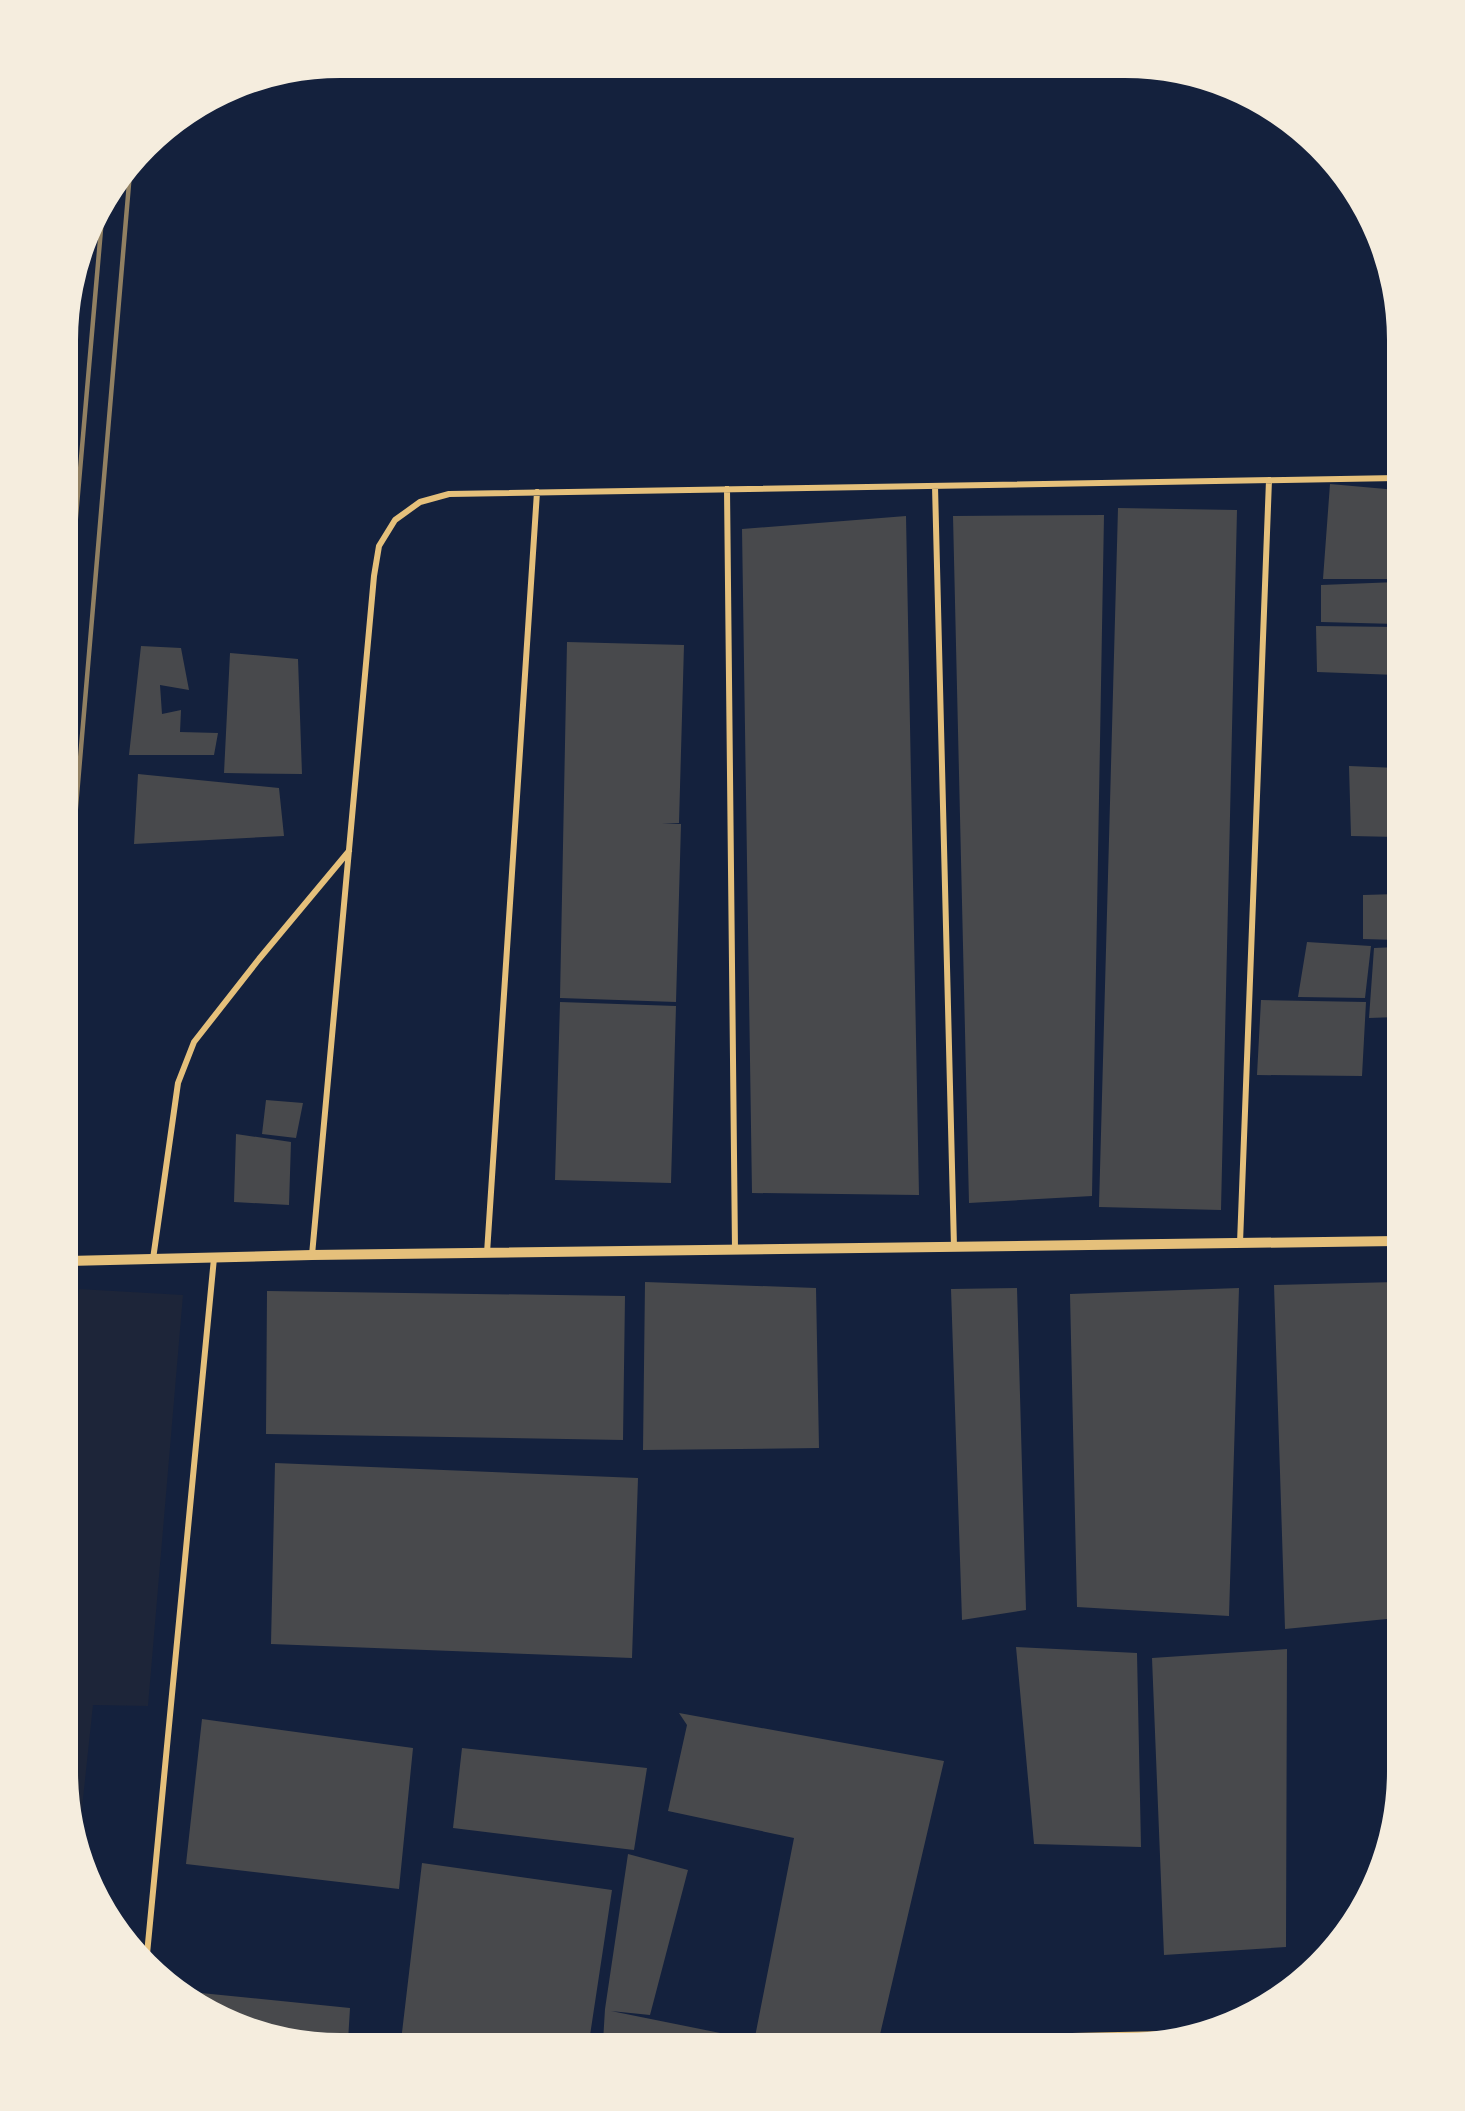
<svg xmlns="http://www.w3.org/2000/svg" width="1465" height="2111" font-family="'PT Sans',sans-serif">
<style>
.green{fill:#1d2539}
.building{fill:#48494c}
.lines{fill:none;stroke-linecap:round;stroke-linejoin:round}
.minor{stroke:#e5c07b;stroke-width:6}
.tertiary{stroke:#e5c07b;stroke-width:10}
.rail{stroke:#918062;stroke-width:4.5}
</style>
<rect width="100%" height="100%" fill="#14213d"/>
<!-- green -->
<path class="green" d="M 79,1289 L 183,1295 L 148,1706 L 93,1705 L 80,1827 L 68,1771 L 68,1411 Z"/>
<!-- building -->
<path class="building" d="M 1330,484 L 1397,490 L 1397,579 L 1323,579 Z
M 1118,508 L 1237,510 L 1221,1210 L 1099,1207 Z
M 1104,515 L 1092,1196 L 969,1203 L 953,516 Z
M 906,516 L 919,1195 L 752,1193 L 742,529 Z
M 1397,582 L 1397,624 L 1321,622 L 1321,585 Z
M 1316,626 L 1397,627 L 1397,675 L 1317,672 Z
M 567,642 L 684,645 L 679,823 L 662,824 L 681,824 L 676,1002 L 560,998 Z
M 141,646 L 181,648 L 189,690 L 160,685 L 162,714 L 181,710 L 180,732 L 218,733 L 214,755 L 129,755 Z
M 230,653 L 298,659 L 302,774 L 224,773 Z
M 1349,766 L 1397,768 L 1397,837 L 1351,836 Z
M 138,774 L 279,788 L 284,836 L 134,844 Z
M 1397,894 L 1397,940 L 1363,939 L 1363,895 Z
M 1307,942 L 1371,946 L 1365,998 L 1298,997 Z
M 1397,947 L 1397,1017 L 1369,1018 L 1374,948 Z
M 1261,1000 L 1366,1002 L 1362,1076 L 1257,1075 Z
M 560,1002 L 676,1006 L 671,1183 L 555,1180 Z
M 266,1100 L 303,1103 L 296,1138 L 262,1134 Z
M 236,1134 L 291,1142 L 289,1205 L 234,1202 Z
M 645,1282 L 816,1288 L 819,1448 L 643,1450 Z
M 1397,1282 L 1397,1618 L 1285,1629 L 1274,1285 Z
M 1017,1288 L 1026,1610 L 962,1620 L 951,1289 Z
M 1239,1288 L 1229,1616 L 1077,1607 L 1070,1294 Z
M 267,1291 L 625,1296 L 623,1440 L 266,1434 Z
M 275,1463 L 638,1478 L 632,1658 L 271,1644 Z
M 1389,1631 L 1397,1631 L 1397,1737 L 1395,1737 Z
M 1016,1647 L 1137,1653 L 1141,1847 L 1034,1844 Z
M 1287,1649 L 1286,1947 L 1164,1955 L 1152,1658 Z
M 679,1713 L 944,1761 L 878,2043 L 754,2042 L 794,1838 L 668,1811 L 687,1725 Z
M 202,1719 L 413,1748 L 399,1889 L 186,1864 Z
M 462,1748 L 647,1768 L 634,1850 L 453,1828 Z
M 628,1854 L 688,1870 L 650,2015 L 611,2011 L 750,2039 L 749,2042 L 603,2042 L 605,2009 Z
M 422,1863 L 612,1890 L 589,2042 L 401,2041 Z
M 181,1991 L 350,2008 L 348,2041 L 305,2041 L 236,2023 Z"/>
<g class="lines">
<!-- minor -->
<path class="minor" d="M 935,486 L 954,1247
M 727,489 L 735,1250
M 1240,1243 L 1269,480
M 487,1253 L 537,492
M 312,1255 L 374,576 L 379,546 L 395,520 L 420,502 L 449,494 L 1397,478
M 153,1259 L 178,1083 L 194,1042 L 259,959 L 349,851
M 147,1954 L 214,1258
M 1062,2043 L 1072,2036 L 1166,2034"/>
<!-- tertiary -->
<path class="tertiary" d="M 68,1261 L 312,1255 L 1397,1241"/>
<!-- rail -->
<path class="rail" d="M 69,597 L 103,206
M 69,889 L 130,172"/>
</g>
<!-- crop -->
<path d="M0 0H1465V2111H0ZM340 78H1125A262 262 0 0 1 1387 340V1771A262 262 0 0 1 1125 2033H340A262 262 0 0 1 78 1771V340A262 262 0 0 1 340 78Z" fill="#f5edde" fill-rule="evenodd"/>
</svg>
